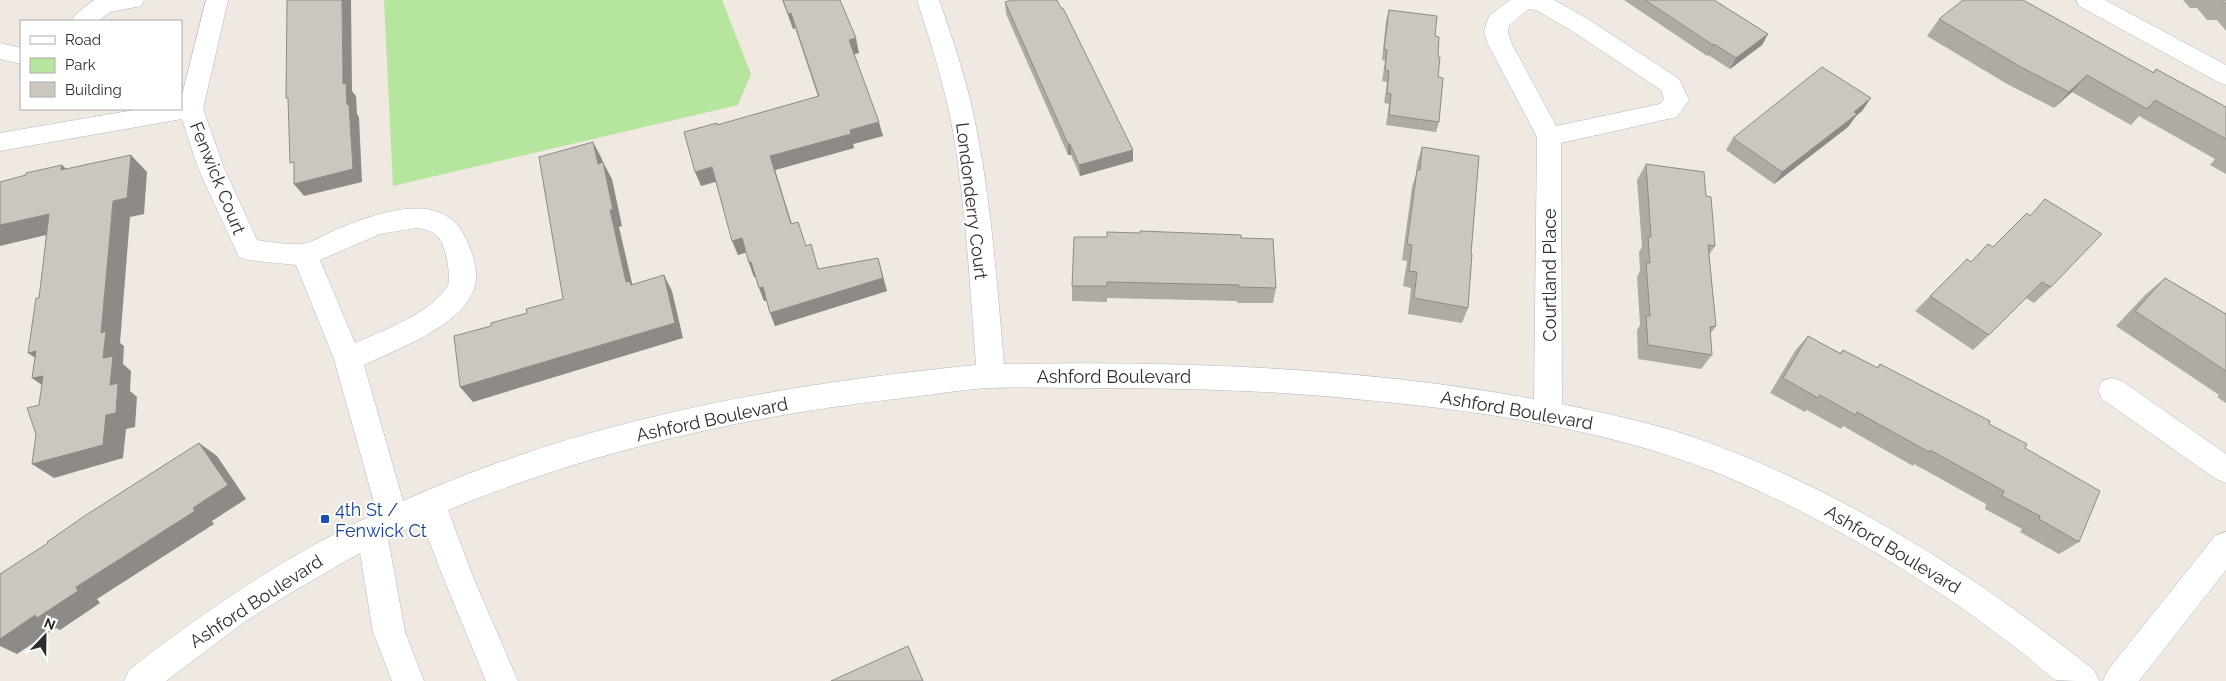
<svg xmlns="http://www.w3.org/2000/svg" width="2226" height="681" font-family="Raleway,sans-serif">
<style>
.green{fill:#b6e59e}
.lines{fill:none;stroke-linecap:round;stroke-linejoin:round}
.minor-casing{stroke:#b4b7c1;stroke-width:1}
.minor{fill:#fff;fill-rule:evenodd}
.wall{fill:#afaba4}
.shaded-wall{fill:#8e8b86}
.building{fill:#cbc7bf;stroke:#8e8b86}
.transit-dot{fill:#1a4fb4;stroke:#fff;stroke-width:2}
.labels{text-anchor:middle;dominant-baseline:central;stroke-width:4;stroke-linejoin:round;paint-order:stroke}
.street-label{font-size:18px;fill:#2e2e2e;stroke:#fff}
.transit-label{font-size:18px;fill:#164399;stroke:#fff;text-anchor:start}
</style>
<rect width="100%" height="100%" fill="#efe9e1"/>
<!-- green -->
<path class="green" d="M 384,0 L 722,0 L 751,74 L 738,105 L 393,186 Z"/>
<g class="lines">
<defs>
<path id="minor" d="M 94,0 L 144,0 L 141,6 L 110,12 L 98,21 L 72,21 L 75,15 Z
M 206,0 L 228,0 L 203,109 L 224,168 L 257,240 C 271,242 288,245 302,244 C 312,243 324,235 333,231 C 369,216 440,187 464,235 C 470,247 477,264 476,278 C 474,322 397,349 364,365 L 403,501 C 582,420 781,384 976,365 C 970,287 966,208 953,131 C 945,87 931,43 917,0 L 939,0 C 954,43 969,87 977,132 C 992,209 997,286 1004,364 C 1181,361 1359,367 1534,399 L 1537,137 L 1488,44 L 1484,32 L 1487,21 L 1490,15 L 1510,0 L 1554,0 L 1588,19 L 1679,79 L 1689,100 L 1677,117 L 1561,143 L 1562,404 C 1604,413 1647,422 1687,435 C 1837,486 1971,572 2094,670 L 2099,681 C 2087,681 2067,681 2056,680 C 2047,675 2037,664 2029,658 C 2008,642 1987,626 1966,611 C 1894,561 1819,517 1739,482 C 1622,431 1491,412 1365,400 C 1272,390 1180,388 1086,388 C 1054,388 1022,387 990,388 C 964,389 938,394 912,397 C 754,414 596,449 448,510 L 473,577 L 518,681 L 486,681 L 443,577 L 422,522 L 388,538 L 405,632 L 424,681 L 392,681 L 373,632 L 360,553 L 292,592 L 243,623 L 166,681 L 124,681 L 129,670 C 206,610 288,554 377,513 L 334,359 L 296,265 L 248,260 L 239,257 L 198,168 L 182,119 L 0,151 L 0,133 L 140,109 L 181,109 L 181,99 ZM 1528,9 L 1536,10 L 1572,31 L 1661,90 L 1664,99 L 1660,104 L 1556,126 L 1512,44 L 1508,32 L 1509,25 ZM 417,228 C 424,229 433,231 438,237 C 446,246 451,274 448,286 C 428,315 386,329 355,343 L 320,260 L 380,234 Z
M 2076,0 L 2105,0 L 2226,65 L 2226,85 L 2218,82 L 2079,6 Z
M 0,43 L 21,48 L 21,64 L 0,59 Z
M 2112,378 L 2122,381 L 2226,454 L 2226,483 L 2216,479 L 2102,399 L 2098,390 L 2102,381 Z
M 2226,532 L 2226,570 L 2139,681 L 2103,681 L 2108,670 L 2215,536 Z"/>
</defs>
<!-- minor casing -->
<use href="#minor" class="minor-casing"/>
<!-- minor -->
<use href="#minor" class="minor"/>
</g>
<!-- wall -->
<path class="wall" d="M 782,0 L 840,0 L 859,53 L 854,54 L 883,136 L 853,144 L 854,148 L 775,170 L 792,224 L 806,246 L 819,269 L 887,291 L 775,326 L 766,300 L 764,301 L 756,276 L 754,277 L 749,263 L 746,252 L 738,255 L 716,182 L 701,186 L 717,125 L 818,97 L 795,28 L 793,29 Z
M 1624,0 L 1714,0 L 1768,34 L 1762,45 L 1730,69 L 1708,55 L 1707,56 Z
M 2183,0 L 2226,0 L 2226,31 L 2217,20 L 2207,20 L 2197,8 L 2190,8 Z
M 1005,2 L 1133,161 L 1080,176 L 1071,155 L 1068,155 L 1006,14 Z
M 1389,10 L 1435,36 L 1438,57 L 1439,122 L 1436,132 L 1386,125 L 1389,104 L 1384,103 L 1387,82 L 1382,81 L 1385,61 L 1382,60 L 1386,21 Z
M 1939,19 L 2153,72 L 2156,69 L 2226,107 L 2226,174 L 2210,165 L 2215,159 L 2139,116 L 2131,125 L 2072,92 L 2054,108 L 2007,84 L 1927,36 Z
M 1862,111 L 1856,116 L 1848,127 L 1774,184 L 1726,150 L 1733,138 Z
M 1422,147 L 1471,254 L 1468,308 L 1462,323 L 1408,314 L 1411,288 L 1403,286 L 1407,261 L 1402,260 L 1412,187 L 1416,174 L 1417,164 Z
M 1646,164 L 1706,196 L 1715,246 L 1709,255 L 1716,326 L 1710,334 L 1712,355 L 1701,369 L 1638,359 L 1637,330 L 1640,325 L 1637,277 L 1640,271 L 1639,252 L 1642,247 L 1637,180 Z
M 1107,237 L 1241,238 L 1276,288 L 1273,303 L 1237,303 L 1237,301 L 1107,298 L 1107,302 L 1072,301 L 1072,286 Z
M 1988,244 L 2051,287 L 2034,303 L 2026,298 L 1989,335 L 1973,350 L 1915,311 L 1930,296 L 1971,262 Z
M 2165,278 L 2226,314 L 2226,403 L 2217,397 L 2219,395 L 2116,326 L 2146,294 Z
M 1808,336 L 1840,353 L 1843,350 L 1877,368 L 1880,364 L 1989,424 L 2025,448 L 2079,542 L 2059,554 L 2020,532 L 2022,529 L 1985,509 L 1986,504 L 1914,464 L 1913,466 L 1843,426 L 1841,429 L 1807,410 L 1805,412 L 1770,393 L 1795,351 Z"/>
<!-- shaded-wall -->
<path class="shaded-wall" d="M 342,0 L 351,0 L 352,91 L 356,96 L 357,114 L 359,117 L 362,182 L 304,196 L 294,184 L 347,105 L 343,84 Z
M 791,13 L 795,28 L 793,29 L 788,14 Z
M 1768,34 L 1762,45 L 1730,69 L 1736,58 Z
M 856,38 L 859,53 L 852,55 L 849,40 Z
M 1714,44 L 1708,55 L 1707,56 L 1713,45 Z
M 2087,75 L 2072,92 L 2054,108 L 2069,92 Z
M 1871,98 L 1862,111 L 1856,116 L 1848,127 L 1774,184 L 1782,172 Z
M 879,122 L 883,136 L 853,144 L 854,148 L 775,170 L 796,237 L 770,156 L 850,130 Z
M 593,142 L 602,159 L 607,180 L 598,164 Z
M 1068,144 L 1070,144 L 1071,155 L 1068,155 Z
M 1133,150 L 1133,161 L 1080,176 L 1079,165 Z
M 131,155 L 147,172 L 144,214 L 130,217 L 120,343 L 124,346 L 123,364 L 131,371 L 130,391 L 137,397 L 135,427 L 126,429 L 123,458 L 54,478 L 32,464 L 110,385 L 103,358 L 101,333 L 113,201 Z
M 603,162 L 612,179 L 622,226 L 619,227 L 632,283 L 639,296 L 626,282 L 610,210 Z
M 62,165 L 80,182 L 61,170 Z
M 712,167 L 717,181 L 701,186 L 695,172 Z
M 49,214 L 67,230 L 0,246 L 0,225 Z
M 742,238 L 748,252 L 738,255 L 732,241 Z
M 878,258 L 887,291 L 775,326 L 770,313 Z
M 751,262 L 757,276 L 754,277 L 749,263 Z
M 664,275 L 672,291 L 683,338 L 473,402 L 460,387 Z
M 763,287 L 768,300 L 764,301 L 759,288 Z
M 36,351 L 49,367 L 28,353 Z
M 43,376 L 53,393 L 32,378 Z
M 199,443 L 217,456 L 246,499 L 212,521 L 214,524 L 97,599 L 100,603 L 60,630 L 56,628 L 17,654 L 0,646 L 0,639 L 193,508 Z"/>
<!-- building -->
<path class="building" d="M 287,0 L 342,0 L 343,84 L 346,83 L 347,105 L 349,104 L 353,169 L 294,184 L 294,162 L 290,163 L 288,98 L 286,98 Z
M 783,0 L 840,0 L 856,38 L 849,40 L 879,122 L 850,130 L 851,134 L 770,156 L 791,224 L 798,222 L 806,246 L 811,244 L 818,269 L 878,258 L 883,278 L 770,313 L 763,287 L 759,288 L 751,262 L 749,263 L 742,238 L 732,241 L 712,167 L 695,172 L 684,132 L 717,123 L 717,125 L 819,96 L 791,13 L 788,14 Z
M 1013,0 L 1057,0 L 1061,8 L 1063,8 L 1133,150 L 1079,165 L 1070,144 L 1068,144 L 1005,2 Z
M 1645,0 L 1714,0 L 1768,34 L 1736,58 L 1714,44 L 1713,45 Z
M 1963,0 L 2023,0 L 2154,73 L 2156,69 L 2226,107 L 2226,139 L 2155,100 L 2147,109 L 2087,75 L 2069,92 L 2021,67 L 1939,19 Z
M 2221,0 L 2226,0 L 2226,3 L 2224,4 Z
M 1389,10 L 1437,16 L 1435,36 L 1439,37 L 1438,57 L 1440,57 L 1438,77 L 1443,78 L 1439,122 L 1389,115 L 1391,94 L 1387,93 L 1389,71 L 1385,70 L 1387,50 L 1384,49 Z
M 1822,67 L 1871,98 L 1854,112 L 1857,114 L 1782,172 L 1733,138 Z
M 593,142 L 598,164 L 603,162 L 613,210 L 610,210 L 626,282 L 630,281 L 631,285 L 664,275 L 675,323 L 460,387 L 454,336 L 491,326 L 491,323 L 527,313 L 526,309 L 563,299 L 539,157 Z
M 1422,147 L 1479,156 L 1471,254 L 1472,254 L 1468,308 L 1414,298 L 1417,272 L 1409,271 L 1412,245 L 1407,244 L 1417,170 L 1420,170 Z
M 131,155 L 127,198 L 113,201 L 101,333 L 106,331 L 103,358 L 113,356 L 110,385 L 118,383 L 116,413 L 106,415 L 103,445 L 32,464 L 36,434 L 27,408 L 39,405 L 43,376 L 32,378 L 36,351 L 28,353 L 36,298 L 39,298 L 49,214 L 0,225 L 0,182 L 26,175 L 26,173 L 62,165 L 61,170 Z
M 1646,164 L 1704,172 L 1706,196 L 1711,197 L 1715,246 L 1708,245 L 1716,326 L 1710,327 L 1712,355 L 1648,345 L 1646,316 L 1650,316 L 1646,262 L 1650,263 L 1648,237 L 1651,237 Z
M 2045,199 L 2102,234 L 2051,287 L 2042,282 L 1989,335 L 1930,296 L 1967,259 L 1971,262 L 1988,244 L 1993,247 L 2027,213 L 2030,216 Z
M 1140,231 L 1241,235 L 1241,238 L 1273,239 L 1276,288 L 1239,287 L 1239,285 L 1107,282 L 1107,286 L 1072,286 L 1074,237 L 1107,237 L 1107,232 L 1140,233 Z
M 2165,278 L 2226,314 L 2226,371 L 2135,311 Z
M 1808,336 L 1841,354 L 1843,350 L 1878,368 L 1880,364 L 1990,421 L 1989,424 L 2027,444 L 2025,448 L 2100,491 L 2079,542 L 2039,519 L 2040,516 L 2002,496 L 2004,491 L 1930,450 L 1929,452 L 1857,412 L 1855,415 L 1820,395 L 1818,398 L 1783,378 Z
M 199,443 L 228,485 L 193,508 L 195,511 L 76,587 L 78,591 L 37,618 L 35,615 L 0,639 L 0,574 L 48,543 L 47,542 L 86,515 Z
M 908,646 L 923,681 L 831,681 Z"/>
<!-- markers -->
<rect class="transit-dot" x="320" y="514" width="10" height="10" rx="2.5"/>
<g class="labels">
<!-- street labels -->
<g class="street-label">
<text transform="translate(218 178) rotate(68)">Fenwick Court</text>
<text transform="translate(972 201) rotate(83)">Londonderry Court</text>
<text transform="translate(1549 275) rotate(-90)">Courtland Place</text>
<text x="1114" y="376">Ashford Boulevard</text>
<text transform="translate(1517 410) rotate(10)">Ashford Boulevard</text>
<text transform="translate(712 419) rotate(-12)">Ashford Boulevard</text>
<text transform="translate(1893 549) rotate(31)">Ashford Boulevard</text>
<text transform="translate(256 601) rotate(-33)">Ashford Boulevard</text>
</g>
<!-- transit labels -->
<g class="transit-label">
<text x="335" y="509">4th St /<tspan x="335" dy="21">Fenwick Ct</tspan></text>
</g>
</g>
<!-- legend -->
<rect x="20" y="20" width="162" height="90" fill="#ffffff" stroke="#ababab"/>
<rect x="30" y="36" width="25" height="8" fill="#ffffff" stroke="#ababab"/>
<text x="65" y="45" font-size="15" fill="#2e2e2e">Road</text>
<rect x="30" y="58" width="25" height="15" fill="#b6e59e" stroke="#ababab"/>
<text x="65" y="70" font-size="15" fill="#2e2e2e">Park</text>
<rect x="30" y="82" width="25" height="15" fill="#cbc7bf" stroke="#ababab"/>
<text x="65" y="95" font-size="15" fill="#2e2e2e">Building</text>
<!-- north arrow -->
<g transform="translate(45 636) rotate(22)" stroke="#ffffff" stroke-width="4" paint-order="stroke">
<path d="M0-4L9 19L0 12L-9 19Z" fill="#2e2e2e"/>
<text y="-8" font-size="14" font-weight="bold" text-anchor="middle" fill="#2e2e2e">N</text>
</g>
</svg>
